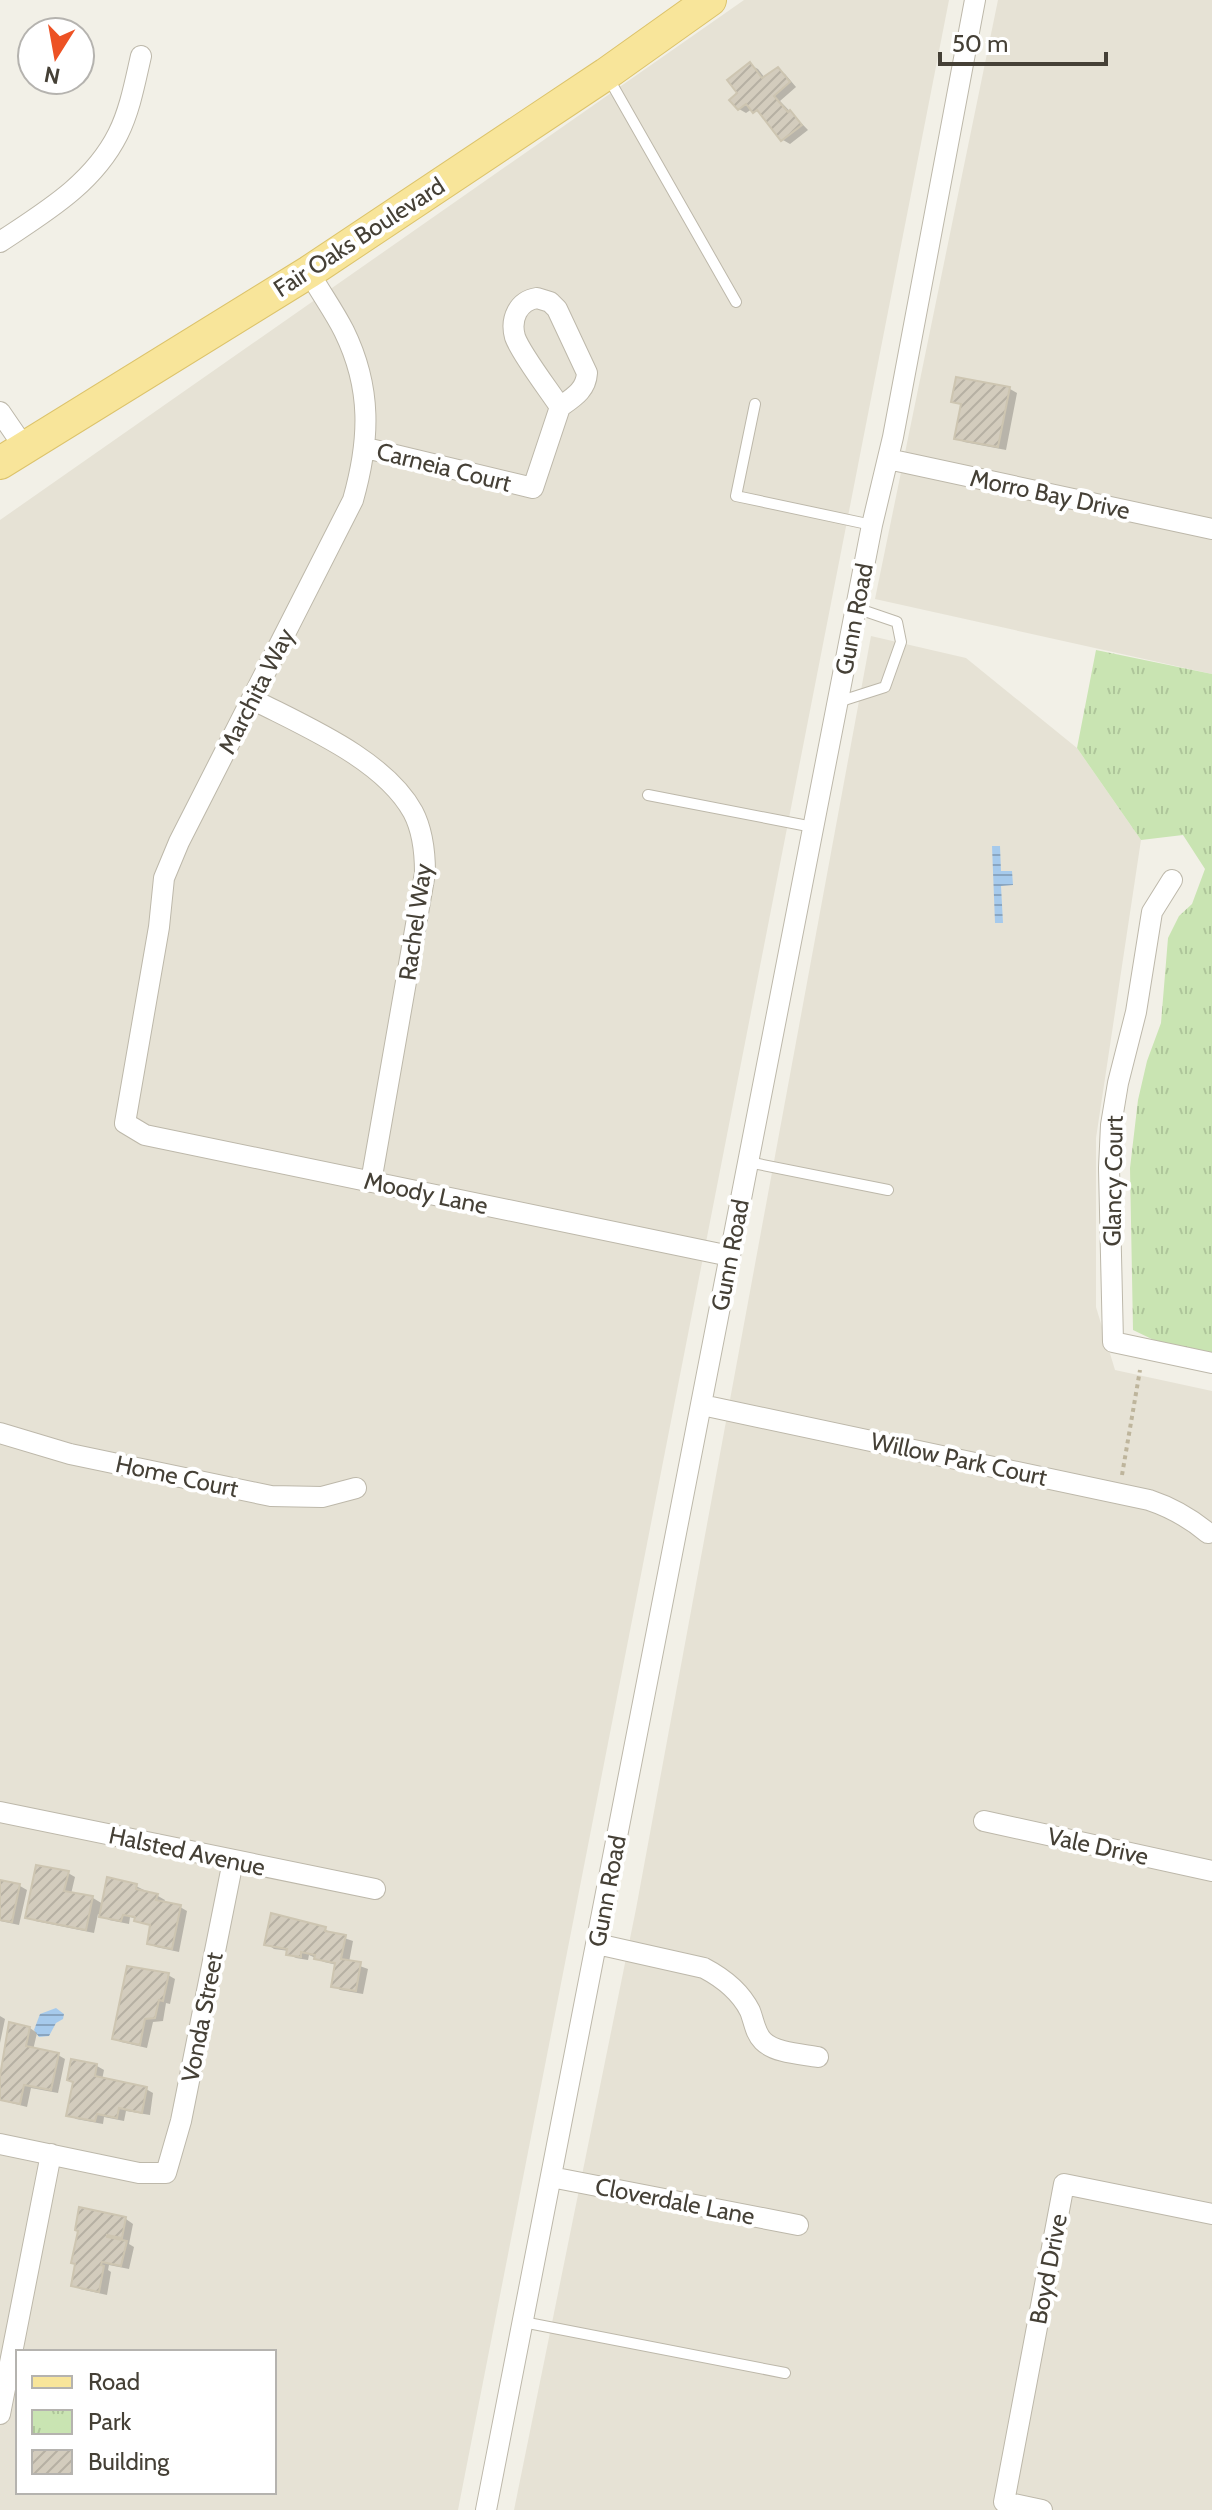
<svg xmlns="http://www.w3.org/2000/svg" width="1212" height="2510" font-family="Cabin,sans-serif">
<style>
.residential{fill:#e6e2d5;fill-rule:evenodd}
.park{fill:url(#park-tufts)}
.water{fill:url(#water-rules)}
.shadow{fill:#0003}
.building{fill:url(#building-hatch);stroke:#cdc5b1;stroke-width:2}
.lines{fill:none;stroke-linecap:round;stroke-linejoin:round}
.lane-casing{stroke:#bdb8aa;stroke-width:12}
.street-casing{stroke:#bdb8aa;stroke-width:22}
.primary-casing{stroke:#dcc36b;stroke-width:34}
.path{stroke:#beb59c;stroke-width:4;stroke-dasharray:4 4;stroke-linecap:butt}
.lane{stroke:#fff;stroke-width:10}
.street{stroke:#fff;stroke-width:20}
.primary{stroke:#f8e59a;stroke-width:32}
.labels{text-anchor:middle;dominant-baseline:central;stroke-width:8;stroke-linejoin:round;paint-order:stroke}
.street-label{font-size:24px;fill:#454036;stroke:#fff}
</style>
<defs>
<pattern id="park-tufts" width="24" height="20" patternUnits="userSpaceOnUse" patternTransform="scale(2)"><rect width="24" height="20" fill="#c9e4b2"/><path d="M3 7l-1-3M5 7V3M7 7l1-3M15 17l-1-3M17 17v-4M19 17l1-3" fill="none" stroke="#aec59a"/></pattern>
<pattern id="water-rules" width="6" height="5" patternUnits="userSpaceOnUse" patternTransform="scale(2)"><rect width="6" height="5" fill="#a6caec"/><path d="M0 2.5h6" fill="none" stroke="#89a5c0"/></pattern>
<pattern id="building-hatch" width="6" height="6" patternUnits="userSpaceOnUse" patternTransform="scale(2)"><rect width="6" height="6" fill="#d3ccbd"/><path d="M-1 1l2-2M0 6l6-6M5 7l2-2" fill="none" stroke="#b6b0a3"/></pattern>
</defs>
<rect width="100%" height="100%" fill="#f2f0e7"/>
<!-- residential -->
<path class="residential" d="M 744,0 L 949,0 L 458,2510 L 0,2510 L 0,520 ZM 18,2352 L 274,2352 L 274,2492 L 18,2492 Z
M 998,0 L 1212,0 L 1212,674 L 875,599 Z
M 871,636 L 966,658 L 1077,748 L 1141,840 L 1096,1138 L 1096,1307 L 1115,1370 L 1212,1391 L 1212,2510 L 514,2510 L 636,1909 Z"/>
<!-- park -->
<path class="park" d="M 1096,650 L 1212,674 L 1212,1356 L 1158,1342 L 1133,1330 L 1130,1168 L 1138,1100 L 1147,1061 L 1161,1023 L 1168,938 L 1179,916 L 1192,904 L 1205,869 L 1183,835 L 1141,840 L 1077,748 Z"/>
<!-- water -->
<path class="water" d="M 992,846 L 1000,846 L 1001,871 L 1012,871 L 1013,885 L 1001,886 L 1003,923 L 995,923 Z
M 56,2008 L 64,2014 L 63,2019 L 56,2023 L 49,2036 L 39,2037 L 34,2030 L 40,2014 Z"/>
<!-- shadow -->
<path class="shadow" d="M 750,65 L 758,69 L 765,78 L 778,70 L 785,74 L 796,87 L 780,101 L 808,130 L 790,144 L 783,140 L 763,115 L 752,109 L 746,113 L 739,109 L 740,93 Z
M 957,379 L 1010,389 L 1017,393 L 1006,450 L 964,442 L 956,438 L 962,405 L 953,401 Z
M 68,1873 L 75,1877 L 71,1894 L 93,1898 L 103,1904 L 136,1886 L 144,1890 L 143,1893 L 158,1896 L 165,1900 L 164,1903 L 180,1907 L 187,1911 L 179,1952 L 156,1947 L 149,1943 L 152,1926 L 137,1919 L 130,1917 L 129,1924 L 109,1920 L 98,1914 L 94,1933 L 35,1921 L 27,1917 Z
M 0,1882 L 20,1886 L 27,1890 L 19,1925 L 0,1921 Z
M 325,1929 L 332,1934 L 353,1941 L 349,1962 L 368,1969 L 363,1994 L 340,1990 L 333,1985 L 337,1965 L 324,1962 L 309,1955 L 308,1960 L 296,1958 L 288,1954 L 289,1951 L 274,1949 L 267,1944 Z
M 168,1975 L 175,1979 L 170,2004 L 166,2003 L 163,2021 L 153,2022 L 147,2048 L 121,2042 L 114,2038 Z
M 0,2016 L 5,2019 L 0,2043 Z
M 30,2028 L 37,2033 L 33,2050 L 58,2055 L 65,2059 L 58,2093 L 31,2088 L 27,2107 L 0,2100 L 0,2082 Z
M 97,2066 L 104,2070 L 102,2080 L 146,2089 L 153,2093 L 150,2115 L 126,2111 L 124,2121 L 104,2117 L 103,2124 L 76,2119 L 68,2114 Z
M 126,2219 L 133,2224 L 129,2244 L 134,2247 L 129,2269 L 109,2265 L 108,2270 L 111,2272 L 107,2295 L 80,2289 L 73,2284 L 77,2264 L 73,2262 Z"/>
<!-- building -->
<path class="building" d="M 750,62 L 762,78 L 778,67 L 790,82 L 774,96 L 788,112 L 790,110 L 802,125 L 781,141 L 757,110 L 753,113 L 746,104 L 738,110 L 729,100 L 737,93 L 727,80 Z
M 956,377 L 1010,387 L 998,447 L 954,439 L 961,404 L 951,402 Z
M 36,1865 L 69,1871 L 64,1891 L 93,1896 L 86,1930 L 25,1918 Z
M 107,1877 L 137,1884 L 136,1889 L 158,1894 L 156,1900 L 181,1905 L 172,1949 L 147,1944 L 150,1925 L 134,1921 L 135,1917 L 123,1915 L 121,1921 L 99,1917 Z
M 0,1880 L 20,1884 L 12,1922 L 0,1920 Z
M 271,1913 L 326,1927 L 325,1931 L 346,1935 L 341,1959 L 361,1962 L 356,1991 L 331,1987 L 335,1963 L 314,1959 L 315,1955 L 301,1952 L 301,1957 L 286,1955 L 287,1949 L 264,1945 Z
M 127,1966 L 169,1973 L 163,2001 L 159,2000 L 155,2018 L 145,2019 L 140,2045 L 112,2039 Z
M 9,2022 L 30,2027 L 26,2046 L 59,2053 L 51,2090 L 24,2085 L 20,2104 L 0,2100 L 0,2076 Z
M 71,2059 L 97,2064 L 95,2076 L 147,2087 L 142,2113 L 119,2108 L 117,2118 L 97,2114 L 95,2121 L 66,2116 L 73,2082 L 67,2080 Z
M 79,2207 L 126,2217 L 122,2238 L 107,2235 L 107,2237 L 127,2241 L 121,2266 L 102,2262 L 101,2265 L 104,2266 L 99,2292 L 71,2286 L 75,2264 L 71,2263 L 78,2231 L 75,2230 Z"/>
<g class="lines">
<defs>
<path id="lane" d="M 609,79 L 736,302
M 755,404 L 736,496 L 872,525
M 838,702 L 885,687 L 901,642 L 897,622 L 856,608
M 648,795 L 813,827
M 748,1162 L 888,1190
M 523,2322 L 785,2373"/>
<path id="street" d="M 0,242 C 45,212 93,184 118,134 C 130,110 135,82 141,56
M 309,272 C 320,292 334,311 344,331 C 372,388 370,440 353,500 L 179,842 L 164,878 L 159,927 L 125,1123 L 145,1135 L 730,1256
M 537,298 L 550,302 L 557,309 L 587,373 C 586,390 574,397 560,407 C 549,390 521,354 515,337 C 510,319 518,301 537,298 Z
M 0,412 L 24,447
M 366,448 L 533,488 L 560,407
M 888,459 L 1212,529
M 252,699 C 304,726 384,759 413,812 C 423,831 425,852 425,873 L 371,1182
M 1172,880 L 1152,912 L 1136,1012 L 1118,1083 L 1111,1125 L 1109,1168 L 1113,1342 L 1212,1363
M 702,1405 L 1149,1500 C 1170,1507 1190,1518 1208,1533
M 0,1433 L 70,1454 L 271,1496 L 322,1497 L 356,1488
M 0,1812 L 375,1889
M 984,1821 L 1212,1871
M 597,1944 L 704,1968 C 723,1978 740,1991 750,2011 C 754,2021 755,2033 763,2041 C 775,2053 801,2054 818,2057
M 0,2144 L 139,2173 L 166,2173 L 181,2121 L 233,1861
M 551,2177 L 798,2225
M 0,2414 L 51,2154
M 486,2510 L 872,525 L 893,437 L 975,0
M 1042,2510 L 1004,2502 L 1064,2184 L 1212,2214"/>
<path id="primary" d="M 0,463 L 309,272 L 606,74 L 710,0"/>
</defs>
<!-- lane casing -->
<use href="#lane" class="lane-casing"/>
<!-- street casing -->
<use href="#street" class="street-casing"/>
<!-- primary casing -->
<use href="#primary" class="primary-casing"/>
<!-- path -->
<path class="path" d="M 1122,1475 L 1140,1370"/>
<!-- lane -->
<use href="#lane" class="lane"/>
<!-- street -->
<use href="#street" class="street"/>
<!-- primary -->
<use href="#primary" class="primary"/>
</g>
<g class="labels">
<!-- street labels -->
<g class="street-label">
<text transform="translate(359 237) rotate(-33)">Fair Oaks Boulevard</text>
<text transform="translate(444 467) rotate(14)">Carneia Court</text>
<text transform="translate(1050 494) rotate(12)">Morro Bay Drive</text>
<text transform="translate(854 619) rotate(-79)">Gunn Road</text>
<text transform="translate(256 691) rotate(-63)">Marchita Way</text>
<text transform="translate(415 922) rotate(-82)">Rachel Way</text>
<text transform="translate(1113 1181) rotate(-89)">Glancy Court</text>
<text transform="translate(426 1193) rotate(12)">Moody Lane</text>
<text transform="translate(730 1255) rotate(-79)">Gunn Road</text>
<text transform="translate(959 1459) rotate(12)">Willow Park Court</text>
<text transform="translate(177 1476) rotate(12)">Home Court</text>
<text transform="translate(1098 1846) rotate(12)">Vale Drive</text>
<text transform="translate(187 1851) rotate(12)">Halsted Avenue</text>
<text transform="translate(607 1891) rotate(-79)">Gunn Road</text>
<text transform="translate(202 2017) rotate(-79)">Vonda Street</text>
<text transform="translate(675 2201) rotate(11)">Cloverdale Lane</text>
<text transform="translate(1048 2269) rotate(-79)">Boyd Drive</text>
</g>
</g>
<!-- legend -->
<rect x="16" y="2350" width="260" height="144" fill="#ffffff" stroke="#b5b3af" stroke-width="2"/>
<rect x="32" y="2376" width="40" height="12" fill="#f8e59a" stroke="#b5b3af" stroke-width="2"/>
<text x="88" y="2390" font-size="24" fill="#454036">Road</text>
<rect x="32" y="2410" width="40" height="24" fill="url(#park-tufts)" stroke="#b5b3af" stroke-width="2"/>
<text x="88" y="2430" font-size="24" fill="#454036">Park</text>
<rect x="32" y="2450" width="40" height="24" fill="url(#building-hatch)" stroke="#b5b3af" stroke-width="2"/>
<text x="88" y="2470" font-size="24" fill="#454036">Building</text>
<!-- north arrow -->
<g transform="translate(56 56) rotate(191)"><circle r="38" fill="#ffffff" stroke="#b5b3af" stroke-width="2"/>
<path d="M0-6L14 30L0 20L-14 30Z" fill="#ed5224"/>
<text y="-12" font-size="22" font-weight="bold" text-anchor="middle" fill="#454036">N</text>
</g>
<!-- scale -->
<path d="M940 52v12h166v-12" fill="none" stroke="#454036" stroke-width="4"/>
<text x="952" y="52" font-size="24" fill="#454036" stroke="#ffffff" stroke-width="6" paint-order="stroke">50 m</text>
</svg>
